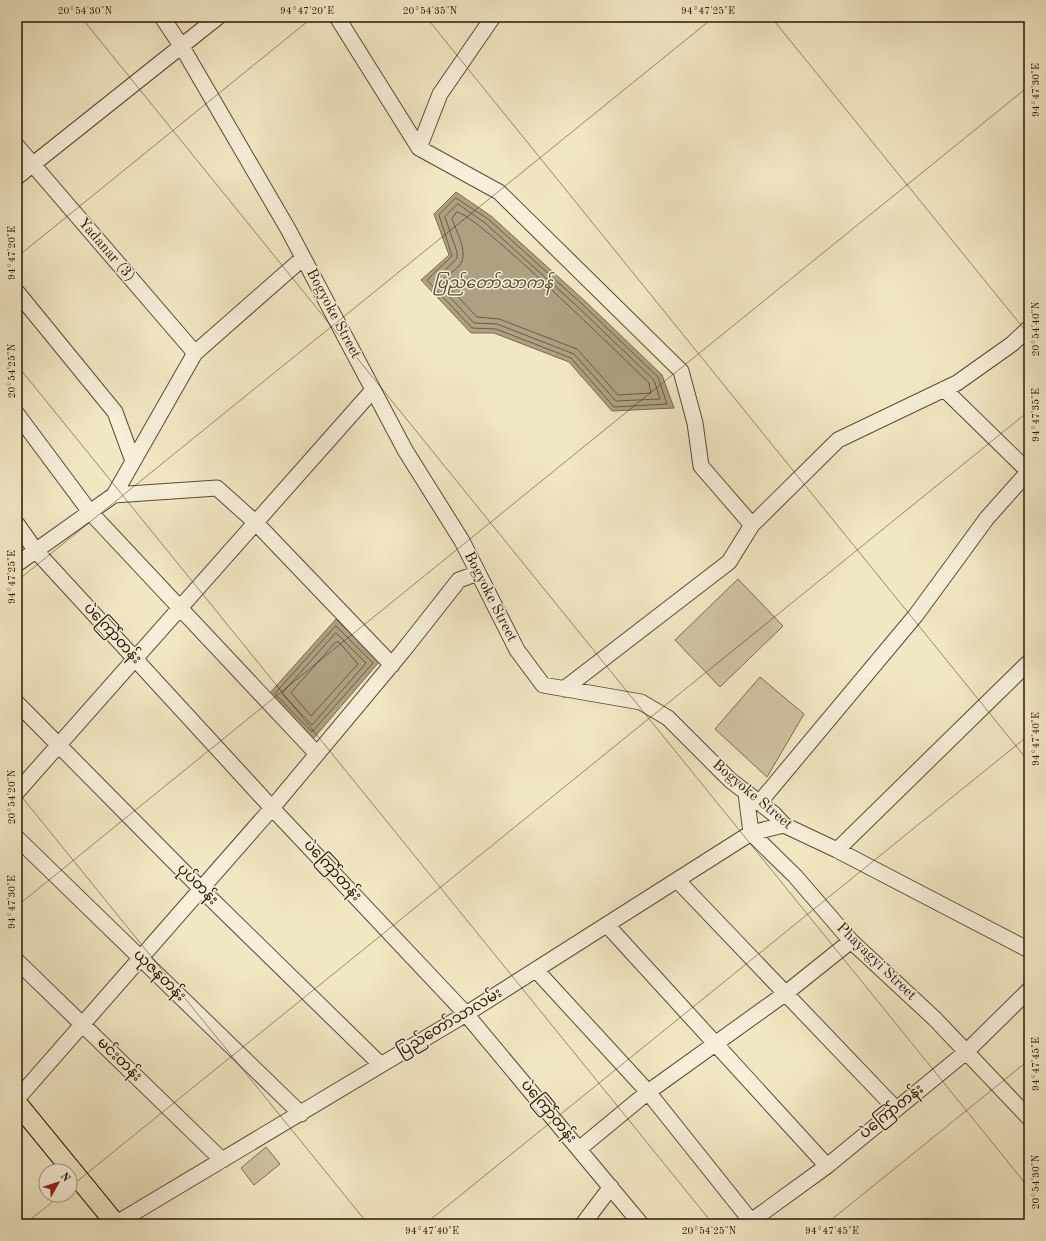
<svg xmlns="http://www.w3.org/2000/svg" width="1046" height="1241" font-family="'Old Standard TT','Noto Sans Myanmar',serif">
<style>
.green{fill:#d0c4a3;stroke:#7c6e52}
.water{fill:#ada182;stroke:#786a4f}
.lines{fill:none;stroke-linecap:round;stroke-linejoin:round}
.shore{stroke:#6a5c42;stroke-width:1}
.minor-casing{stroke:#5a4c32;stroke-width:17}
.major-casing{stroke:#281802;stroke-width:21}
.minor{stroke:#f7efd9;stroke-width:15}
.major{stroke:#f2e7c4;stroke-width:19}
.ticks{fill:none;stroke:#281802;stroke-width:1;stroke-opacity:0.45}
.labels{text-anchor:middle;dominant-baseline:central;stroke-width:3;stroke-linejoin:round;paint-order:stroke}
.street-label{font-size:15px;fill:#281802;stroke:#f7efd9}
.water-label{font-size:16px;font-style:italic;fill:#5d4f35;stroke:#f7efd9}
.neatline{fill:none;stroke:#281802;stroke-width:1.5}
.ticks-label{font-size:10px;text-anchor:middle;fill:#281802}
</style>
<rect width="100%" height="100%" fill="#f2e7c4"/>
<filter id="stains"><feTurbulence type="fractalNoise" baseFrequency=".005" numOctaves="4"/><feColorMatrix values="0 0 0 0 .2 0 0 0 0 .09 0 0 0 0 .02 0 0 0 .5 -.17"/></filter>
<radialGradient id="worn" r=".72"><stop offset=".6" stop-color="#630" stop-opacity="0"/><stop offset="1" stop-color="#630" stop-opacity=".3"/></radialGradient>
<!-- green -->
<path class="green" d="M 738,579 L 783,626 L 720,687 L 675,640 Z
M 760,677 L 804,714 L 767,777 L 715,729 Z
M 266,1147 L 280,1164 L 254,1185 L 241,1168 Z"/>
<!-- water -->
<path class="water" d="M 456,192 L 491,216 L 585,301 L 662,375 L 674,408 L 612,411 L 569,362 L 494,333 L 471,333 L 421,280 L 449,255 L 434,214 Z
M 336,619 L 379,662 L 313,739 L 269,694 Z"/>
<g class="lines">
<!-- shore -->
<path class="shore" d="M 456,198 L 488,219 L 582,304 L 658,377 L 667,404 L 614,407 L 571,358 L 496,329 L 472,328 L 427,280 L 452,256 L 439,215 Z
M 458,204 L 485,223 L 579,308 L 654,380 L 660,399 L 616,401 L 574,354 L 497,324 L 474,323 L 435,281 L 457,258 L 457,252 L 445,217 Z
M 457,212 C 476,213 625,360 649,383 L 651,393 L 618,395 L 577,349 L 499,319 L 477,317 L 443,281 C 447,275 454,271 459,266 C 470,254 456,231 452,219 Z
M 336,626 L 373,663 L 312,732 L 275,694 Z
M 336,633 L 366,663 L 312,725 L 282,694 Z
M 336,642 L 339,642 L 358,664 L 311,716 L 291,693 Z"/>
<defs>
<path id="minor" d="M 162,17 L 182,47 L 288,229 L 405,450 L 462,541 L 517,650 L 543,685 L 641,702 L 668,718 L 730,780 L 774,814 L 784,825 L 837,850 L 1029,950
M 337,17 L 419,148
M 493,17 L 440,94 L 419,148 L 499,192 L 681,371 L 695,423 L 701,466 L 752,525
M 17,146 L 195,353
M 17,177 L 218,17
M 17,292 L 115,412 L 133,461
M 944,389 L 1029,472
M 17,414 L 90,512 L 317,754
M 114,495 L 217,488 L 256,523 L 392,665
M 17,524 L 36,551 L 272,808 L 466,1014 L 641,1224
M 17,564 L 114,495 L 195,353 L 303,258
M 564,689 L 729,562 L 752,525 L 838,440 L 957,383 L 1012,344 L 1029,328
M 17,703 L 201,889 L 380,1064
M 17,792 L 373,390
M 746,793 L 751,833 L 795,876 L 851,941 L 935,1019 L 1029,1118
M 759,803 L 916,615 L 987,518 L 1029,471
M 17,838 L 301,1114
M 837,850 L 1029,662
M 677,880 L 896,1109
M 607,925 L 827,1166
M 17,961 L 222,1160
M 536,970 L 648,1092 L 751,1221
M 17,1099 L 272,808 L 403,651 L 459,580 L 478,573
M 579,1149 L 648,1092 L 786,993 L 851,941
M 115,1224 L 466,1014 L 751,833 L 784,825
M 583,1224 L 611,1187
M 747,1224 L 827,1166 L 966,1052 L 1029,990"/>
<path id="major" d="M 17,1103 L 116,1224"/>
</defs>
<!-- minor casing -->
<use href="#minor" class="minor-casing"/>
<!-- major casing -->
<use href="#major" class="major-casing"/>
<!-- minor -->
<use href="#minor" class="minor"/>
<!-- major -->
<use href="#major" class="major"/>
</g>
<!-- ticks -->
<path class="ticks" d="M 81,17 L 1029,1188M 426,17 L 1029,762M 771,17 L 1029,335M 17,257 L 313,17M 17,365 L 713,1224M 17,581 L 714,17M 17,791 L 368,1224M 17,906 L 1029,86M 70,1187 L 1029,411M 17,1218 L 22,1224M 25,1224 L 61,1195M 425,1224 L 1029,735M 826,1224 L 1029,1060"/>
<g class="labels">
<!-- street labels -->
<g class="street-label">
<text transform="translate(106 250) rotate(49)">Yadanar (3)</text>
<text transform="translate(333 314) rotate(62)">Bogyoke Street</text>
<text transform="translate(490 597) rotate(63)">Bogyoke Street</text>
<text transform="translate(112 634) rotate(47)">ပဲကြော်တန်း</text>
<text transform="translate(752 795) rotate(40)">Bogyoke Street</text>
<text transform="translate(332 871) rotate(47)">ပဲကြော်တန်း</text>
<text transform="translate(197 885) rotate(45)">ပုပ်တန်း</text>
<text transform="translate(876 962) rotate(44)">Phayagyi Street</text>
<text transform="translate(159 976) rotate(44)">ယုဇနတန်း</text>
<text transform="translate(450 1023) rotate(-31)">ပြည်တော်သာလမ်း</text>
<text transform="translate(119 1060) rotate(44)">မင်းတန်း</text>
<text transform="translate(548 1112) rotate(50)">ပဲကြော်တန်း</text>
<text transform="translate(892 1112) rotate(-39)">ပဲကြော်တန်း</text>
</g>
<!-- water labels -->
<g class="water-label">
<text x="493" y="284">ပြည်တော်သာကန်</text>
</g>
</g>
<!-- margin -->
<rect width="1046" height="1241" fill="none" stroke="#f2e7c4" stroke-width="44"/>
<!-- north arrow -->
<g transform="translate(58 1183) rotate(51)"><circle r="19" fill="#f7efd9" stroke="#a49983"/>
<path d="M0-3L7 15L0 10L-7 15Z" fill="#8f2418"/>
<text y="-6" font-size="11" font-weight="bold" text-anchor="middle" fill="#281802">N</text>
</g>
<rect x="22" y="22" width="1002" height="1197" class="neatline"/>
<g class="ticks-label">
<text x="85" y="14">20°54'30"N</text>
<text x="307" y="14">94°47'20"E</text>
<text x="430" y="14">20°54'35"N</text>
<text x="708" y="14">94°47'25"E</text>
<text transform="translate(1035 90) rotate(-90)" y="4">94°47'30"E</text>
<text transform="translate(11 253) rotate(-90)" y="4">94°47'20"E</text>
<text transform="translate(1035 329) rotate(-90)" y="4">20°54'40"N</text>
<text transform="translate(11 371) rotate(-90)" y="4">20°54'25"N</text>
<text transform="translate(1035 415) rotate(-90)" y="4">94°47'35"E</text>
<text transform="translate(11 577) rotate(-90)" y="4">94°47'25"E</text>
<text transform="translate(1035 739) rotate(-90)" y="4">94°47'40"E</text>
<text transform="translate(11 797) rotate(-90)" y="4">20°54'20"N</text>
<text transform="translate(11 902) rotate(-90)" y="4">94°47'30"E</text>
<text transform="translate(1035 1064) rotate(-90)" y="4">94°47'45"E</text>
<text transform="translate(1035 1182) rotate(-90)" y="4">20°54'30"N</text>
<text x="432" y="1234">94°47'40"E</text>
<text x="709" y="1234">20°54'25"N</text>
<text x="832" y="1234">94°47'45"E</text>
</g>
<rect width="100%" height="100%" filter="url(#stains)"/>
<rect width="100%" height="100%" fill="url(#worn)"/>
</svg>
